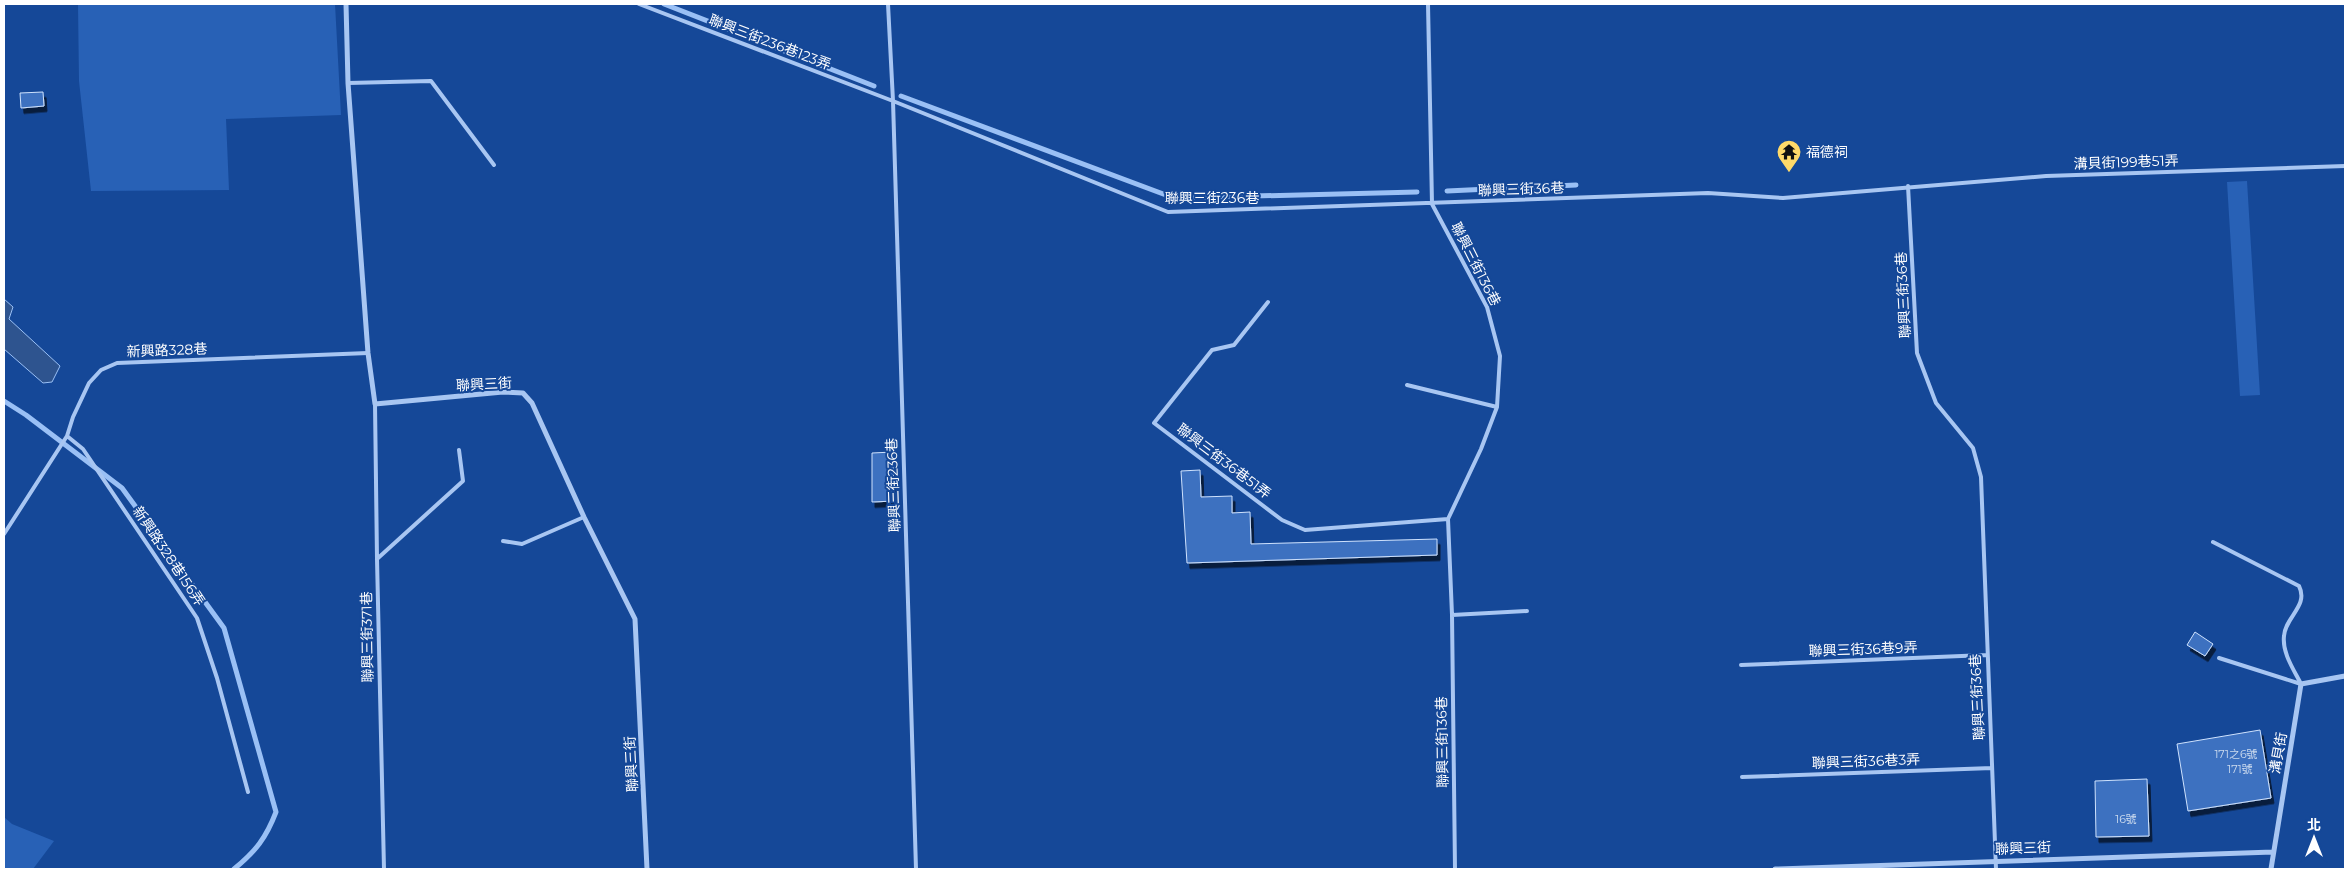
<svg xmlns="http://www.w3.org/2000/svg" width="2349" height="873" font-family="Montserrat,'Noto Sans TC',sans-serif">
<style>
.green{fill:#2861b6}
.water{fill:#2e548f;stroke:#9ac0f5}
.lines{fill:none;stroke-linecap:round;stroke-linejoin:round}
.stream{stroke:#9ac0f5;stroke-width:5}
.building{fill:#3d71c0;stroke:#cfe2fd;filter:url(#shadow)}
.service{stroke:#a8c6f2;stroke-width:4}
.minor{stroke:#a8c6f2;stroke-width:5}
.labels{text-anchor:middle;dominant-baseline:central;stroke-width:4;stroke-linejoin:round;paint-order:stroke}
.number-label{font-size:11px;fill:#cedcef}
.street-label{font-size:14px;fill:#fff;stroke:#154898}
.poi-label{font-size:14px;fill:#fff;stroke:#154898;text-anchor:start}
</style>
<defs>
<filter id="shadow"><feDropShadow dx="3" dy="5.5" stdDeviation="0" flood-color="#0009"/></filter>
</defs>
<rect width="100%" height="100%" fill="#154898"/>
<!-- green -->
<path class="green" d="M 78,4 L 335,4 L 341,115 L 226,119 L 229,190 L 91,191 L 79,81 Z
M 2247,181 L 2260,395 L 2240,396 L 2227,182 Z
M 4,817 L 12,824 L 54,841 L 33,869 L 4,869 Z"/>
<!-- water -->
<path class="water" d="M 4,299 L 13,307 L 9,319 L 60,366 L 52,382 L 43,383 L 4,349 Z"/>
<g class="lines">
<!-- stream -->
<path class="stream" d="M 664,4 L 874,86
M 901,96 L 1174,198 L 1417,192
M 1447,191 L 1576,185
M 4,401 L 26,415 L 122,488 L 224,628 L 276,812 C 266,838 256,851 234,869"/>
</g>
<!-- building -->
<path class="building" d="M 43,92 L 44,106 L 21,108 L 20,93 Z
M 893,452 L 894,501 L 872,502 L 872,453 Z
M 1200,470 L 1201,497 L 1232,496 L 1232,513 L 1250,512 L 1251,544 L 1437,539 L 1437,555 L 1187,563 L 1181,471 Z
M 2195,632 L 2213,644 L 2205,656 L 2187,645 Z
M 2260,730 L 2271,798 L 2188,811 L 2177,744 Z
M 2147,779 L 2149,836 L 2096,837 L 2095,781 Z"/>
<g class="lines">
<!-- service -->
<path class="service" d="M 639,4 L 893,101 L 1168,212 L 1708,193 L 1783,198 L 2046,176 L 2345,166
M 888,4 L 893,101 L 916,869
M 1428,4 L 1432,204 L 1487,307 L 1500,356 L 1497,407 L 1481,449 L 1448,519 L 1452,615 L 1455,869
M 348,83 L 431,81 L 494,165
M 1908,186 L 1917,353 L 1936,403 L 1973,448 L 1981,477 L 1996,869
M 1268,302 L 1234,345 L 1212,350 L 1154,423 L 1282,520 L 1305,530 L 1448,519
M 1407,385 L 1497,407
M 375,404 L 377,559 L 384,869
M 67,436 L 83,449 L 197,618 L 217,678 L 248,792
M 4,534 L 67,436 L 73,417 L 89,383 L 101,370 L 117,363 L 368,353
M 503,541 L 522,544 L 584,517
M 2213,542 L 2299,586 C 2309,606 2285,617 2284,636 C 2282,653 2294,670 2301,684
M 377,559 L 463,481 L 459,450
M 1452,615 L 1527,611
M 2219,658 L 2301,684
M 1741,665 L 1986,655
M 1742,777 L 1992,768"/>
<!-- minor -->
<path class="minor" d="M 346,4 L 348,83 L 368,353 L 375,404 L 503,392 L 523,393 L 532,403 L 584,517 L 635,619 L 647,869
M 1775,869 L 2273,852
M 2271,869 L 2301,684 L 2345,676"/>
</g>
<!-- icons -->
<defs>
<symbol id="temple-pin" viewBox="-11 -11 22 30"><path d="M0 17L-7.5 6A9.5 9.5 0 1 1 7.5 6Z" fill="#ffda69" stroke="#154898"/><path d="M0-6L5-2H3V0L6.5 2.5H4V6H1.5V3h-3V6H-4V2.5H-6.5L-3 0V-2H-5Z" fill="#111"/></symbol>
</defs>
<g fill-rule="evenodd">
<use href="#temple-pin" x="1775" y="138" width="28" height="38"/>
</g>
<g class="labels">
<!-- number labels -->
<g class="number-label">
<text x="2236" y="754">171之6號</text>
<text x="2240" y="769">171號</text>
<text x="2126" y="819">16號</text>
</g>
<!-- street labels -->
<g class="street-label">
<text transform="translate(770 42) rotate(21)">聯興三街236巷123弄</text>
<text transform="translate(2126 162) rotate(-2)">溝貝街199巷51弄</text>
<text transform="translate(1521 189) rotate(-2)">聯興三街36巷</text>
<text x="1212" y="198">聯興三街236巷</text>
<text transform="translate(1476 264) rotate(63)">聯興三街136巷</text>
<text transform="translate(1903 295) rotate(-93)">聯興三街36巷</text>
<text transform="translate(167 350) rotate(-2)">新興路328巷</text>
<text transform="translate(484 384) rotate(-3)">聯興三街</text>
<text transform="translate(1224 461) rotate(37)">聯興三街36巷51弄</text>
<text transform="translate(893 485) rotate(-92)">聯興三街236巷</text>
<text transform="translate(169 556) rotate(56)">新興路328巷156弄</text>
<text transform="translate(367 637) rotate(-91)">聯興三街371巷</text>
<text transform="translate(1863 649) rotate(-2)">聯興三街36巷9弄</text>
<text transform="translate(1977 697) rotate(-93)">聯興三街36巷</text>
<text transform="translate(1442 742) rotate(-91)">聯興三街136巷</text>
<text transform="translate(2278 753) rotate(-80)">溝貝街</text>
<text transform="translate(1866 761) rotate(-2)">聯興三街36巷3弄</text>
<text transform="translate(631 764) rotate(-93)">聯興三街</text>
<text transform="translate(2023 848) rotate(-2)">聯興三街</text>
</g>
<!-- poi labels -->
<g class="poi-label">
<text x="1806" y="152">福德祠</text>
</g>
</g>
<!-- border -->
<rect width="2349" height="873" fill="none" stroke="#ffffff" stroke-width="10"/>
<!-- north arrow -->
<g transform="translate(2314 838)" stroke="#154898" stroke-width="4" paint-order="stroke">
<path d="M0-4L9 19L0 12L-9 19Z" fill="#ffffff"/>
<text y="-8" font-size="14" font-weight="bold" text-anchor="middle" fill="#ffffff">北</text>
</g>
</svg>
